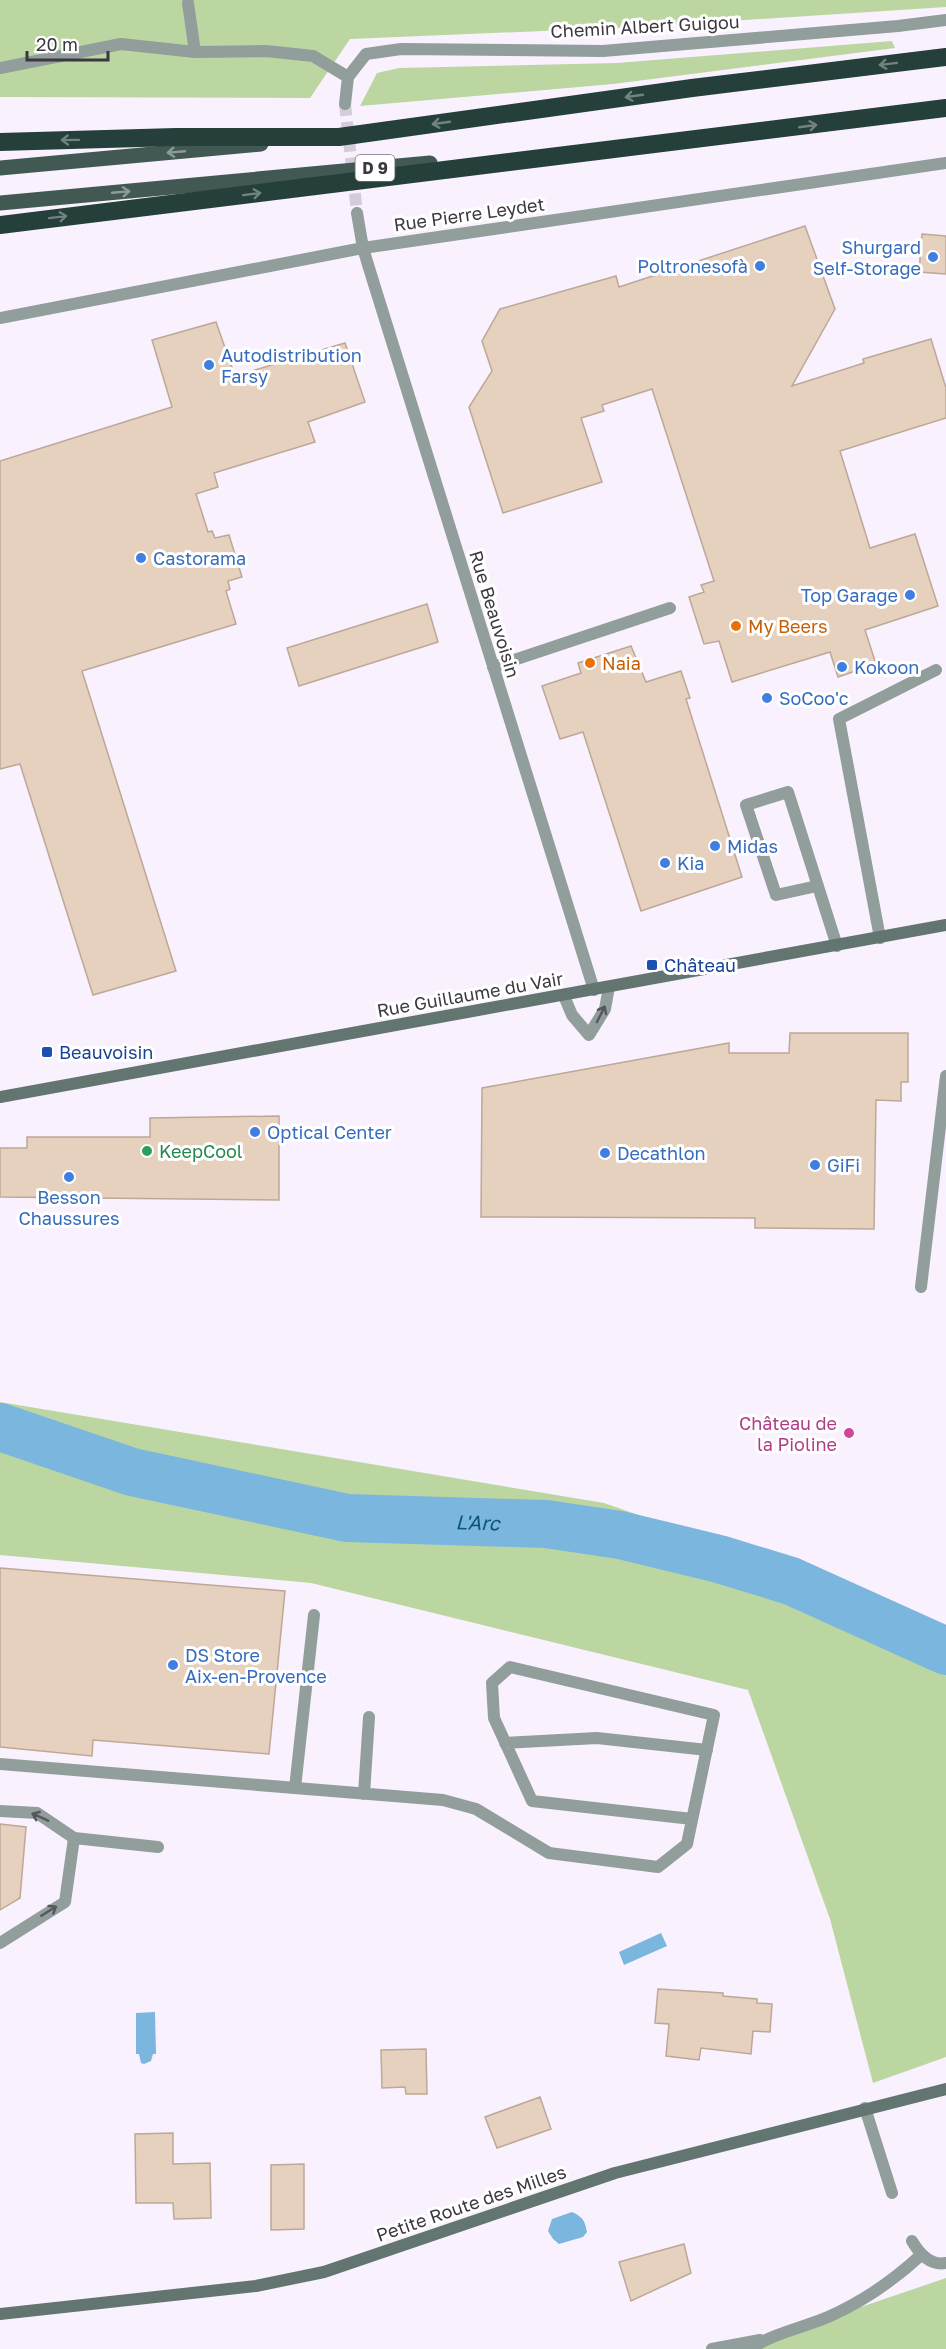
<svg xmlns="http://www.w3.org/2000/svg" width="946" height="2349" font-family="'Golos Text',sans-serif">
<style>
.green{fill:#bbd6a0}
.water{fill:#7bb6de}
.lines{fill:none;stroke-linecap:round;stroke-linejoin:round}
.river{stroke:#7bb6de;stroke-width:48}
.building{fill:#e6d0be;stroke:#bda897;stroke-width:1.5}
.street-tunnel{stroke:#d4ccd9;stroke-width:12;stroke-dasharray:12 6;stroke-linecap:butt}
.lane{stroke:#919e9b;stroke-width:12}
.street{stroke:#919e9b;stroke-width:12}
.secondary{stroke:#627571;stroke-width:12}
.primary{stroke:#415853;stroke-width:15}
.highway{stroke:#253f3a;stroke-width:18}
.oneway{stroke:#71827f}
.oneway2{stroke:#8d9b98}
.oneway3{stroke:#56565b}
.shop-dot{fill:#3f7fe0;stroke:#fff;stroke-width:2}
.food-dot{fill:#e8710a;stroke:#fff;stroke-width:2}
.transit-dot{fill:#1a4fb4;stroke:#fff;stroke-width:2}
.leisure-dot{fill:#2e9e5b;stroke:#fff;stroke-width:2}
.hotel-dot{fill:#d1479c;stroke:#fff;stroke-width:2}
.labels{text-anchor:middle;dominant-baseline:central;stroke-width:6;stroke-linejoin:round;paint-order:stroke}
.shield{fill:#fff;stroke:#777379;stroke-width:1.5}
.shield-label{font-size:16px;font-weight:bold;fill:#3d3740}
.street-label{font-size:18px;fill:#3d3740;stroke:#fff}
.shop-label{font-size:18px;fill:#366cbe;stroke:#fff;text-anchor:start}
.food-label{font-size:18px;fill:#c56008;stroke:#fff;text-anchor:start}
.transit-label{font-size:18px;fill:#164399;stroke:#fff;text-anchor:start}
.leisure-label{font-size:18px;fill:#27864d;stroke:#fff;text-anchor:start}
.hotel-label{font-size:18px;fill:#b23c85;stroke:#fff;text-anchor:end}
.water-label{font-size:20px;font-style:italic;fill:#0d567c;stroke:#fff}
</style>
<rect width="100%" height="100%" fill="#faf1ff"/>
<!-- green -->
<path class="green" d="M 0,0 L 946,0 L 946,7 L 637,27 L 350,39 L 310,98 L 0,97 Z
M 892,41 L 895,48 L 613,84 L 360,106 L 377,73 L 399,68 L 617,63 Z
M 0,1402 L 604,1503 L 819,1578 L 946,1626 L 946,2057 L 873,2083 L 830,1919 L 748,1690 L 311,1583 L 0,1555 Z
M 946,2278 L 946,2349 L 738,2349 Z"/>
<!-- water -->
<path class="water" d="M 661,1933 L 667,1946 L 624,1965 L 619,1952 Z
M 155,2012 L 156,2054 L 153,2054 L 151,2061 L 144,2064 L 141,2063 L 139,2054 L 136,2054 L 136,2013 Z
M 572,2212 C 583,2217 585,2221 587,2232 L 583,2237 L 559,2244 L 553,2239 L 548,2231 L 552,2219 Z"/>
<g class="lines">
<!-- river -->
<path class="river" id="s1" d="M 0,1427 L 132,1472 L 347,1518 L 546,1524 L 620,1535 L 719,1559 L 791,1581 L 946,1651"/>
</g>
<!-- building -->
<path class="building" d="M 805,226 L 835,309 L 792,386 L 864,363 L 863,359 L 931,339 L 946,388 L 946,418 L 840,451 L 870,548 L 915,534 L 938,606 L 865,630 L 876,664 L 838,677 L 830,652 L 732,682 L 719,641 L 704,644 L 689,597 L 704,592 L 701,585 L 714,581 L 652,389 L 602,405 L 604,411 L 581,418 L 602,482 L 503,513 L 469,407 L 492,371 L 482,341 L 500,309 L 616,276 L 619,287 Z
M 922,234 L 946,236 L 946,274 L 919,272 Z
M 216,322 L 235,376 L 345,343 L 365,402 L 308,422 L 315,442 L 214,473 L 218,487 L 196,494 L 208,532 L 212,531 L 215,538 L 229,535 L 242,577 L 228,581 L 230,589 L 226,591 L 236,624 L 82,671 L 176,971 L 93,995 L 20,764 L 0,769 L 0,461 L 172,407 L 152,340 Z
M 427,604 L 438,642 L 299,686 L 287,648 Z
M 631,646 L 646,682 L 681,671 L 690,698 L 686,699 L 742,877 L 641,911 L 583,732 L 560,739 L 542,686 L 581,673 L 578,663 Z
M 790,1033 L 908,1033 L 908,1082 L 901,1082 L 901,1101 L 876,1100 L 874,1229 L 755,1228 L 755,1218 L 481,1217 L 482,1088 L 729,1043 L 729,1053 L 789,1053 Z
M 279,1116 L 279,1200 L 0,1197 L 0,1148 L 27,1148 L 27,1137 L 150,1137 L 150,1118 Z
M 0,1568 L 285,1591 L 269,1754 L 93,1740 L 92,1756 L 0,1747 Z
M 0,1824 L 26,1827 L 20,1898 L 0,1910 Z
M 658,1989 L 723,1993 L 723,1996 L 757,1999 L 757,2003 L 772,2004 L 770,2032 L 753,2031 L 751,2054 L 701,2048 L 699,2060 L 666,2056 L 669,2024 L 655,2023 Z
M 426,2049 L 427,2094 L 406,2094 L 405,2087 L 382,2088 L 381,2050 Z
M 540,2097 L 551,2129 L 497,2148 L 485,2117 Z
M 173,2133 L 173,2164 L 210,2163 L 211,2218 L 174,2219 L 173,2203 L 136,2203 L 135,2134 Z
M 304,2164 L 304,2229 L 271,2230 L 271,2165 Z
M 684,2244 L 691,2273 L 631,2301 L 619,2262 Z"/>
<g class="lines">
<!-- street-tunnel -->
<path class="street-tunnel" d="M 345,104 L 357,213"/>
<!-- lane -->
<path class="lane" d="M 188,3 L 195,52
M 0,68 L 121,44 L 195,52 L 266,51 L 313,56 L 348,77
M 493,667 L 670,608
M 817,886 L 776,895 L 746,805 L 788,792 L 837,946
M 880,938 L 839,719 L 936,670
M 564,996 L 572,1015 L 589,1035 L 605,1009 L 609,987
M 921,1287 L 946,1076
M 505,1743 L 597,1738 L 707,1750
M 0,1764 L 443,1800 L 476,1809 L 549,1853 L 658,1867 L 687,1844 L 714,1715 L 510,1667 L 492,1683 L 494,1718 L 532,1801 L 692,1819
M 295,1788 L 314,1615
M 364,1794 L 369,1717
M 0,1811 L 37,1813 L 74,1838 L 158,1847
M 0,1943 L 65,1902 L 74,1838
M 865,2108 L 892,2193
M 912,2241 C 919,2253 930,2266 946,2263
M 712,2349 L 760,2340
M 750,2349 C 774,2333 802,2328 828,2317 C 862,2302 894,2280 921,2255"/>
<!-- street -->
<path class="street" d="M 345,104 L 348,77 L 366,54 L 401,49 L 603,51 L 898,26 L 946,20
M 357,213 L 363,248 L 369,268 L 594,990
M 0,318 L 363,248 L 946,163"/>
<!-- secondary -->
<path class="secondary" d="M 0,1097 L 946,925
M 0,2314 L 256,2286 L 324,2272 L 615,2173 L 946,2089"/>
<!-- primary -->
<path class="primary" d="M 0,168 L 261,144
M 0,203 L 430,163"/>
<!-- highway -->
<path class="highway" d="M 0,142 L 176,137 L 339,137 L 692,88 L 946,57
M 0,225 L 946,108"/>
</g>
<!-- one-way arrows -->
<defs><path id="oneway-shaft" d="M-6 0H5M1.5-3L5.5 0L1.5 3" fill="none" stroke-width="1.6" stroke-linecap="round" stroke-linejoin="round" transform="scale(1.5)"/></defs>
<g class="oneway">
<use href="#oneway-shaft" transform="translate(888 64) rotate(173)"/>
<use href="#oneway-shaft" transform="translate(634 96) rotate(172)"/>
<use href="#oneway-shaft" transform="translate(441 123) rotate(172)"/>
<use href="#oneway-shaft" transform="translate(808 126) rotate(-8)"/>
<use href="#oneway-shaft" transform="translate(70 140) rotate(179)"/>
<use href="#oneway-shaft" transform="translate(252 194) rotate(-7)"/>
<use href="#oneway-shaft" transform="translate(58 217) rotate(-7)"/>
</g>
<g class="oneway2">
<use href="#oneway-shaft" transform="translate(176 152) rotate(175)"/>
<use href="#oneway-shaft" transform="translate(121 192) rotate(-5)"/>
</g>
<g class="oneway3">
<use href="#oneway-shaft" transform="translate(601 1014) rotate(-63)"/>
<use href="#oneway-shaft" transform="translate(40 1817) rotate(-156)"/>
<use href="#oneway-shaft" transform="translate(49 1911) rotate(-32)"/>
</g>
<!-- markers -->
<g class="shop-dot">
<circle cx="933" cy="257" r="6"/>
<circle cx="760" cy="266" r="6"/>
<circle cx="209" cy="365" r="6"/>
<circle cx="141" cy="558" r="6"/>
<circle cx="910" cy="595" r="6"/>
<circle cx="842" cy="667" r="6"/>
<circle cx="767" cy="698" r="6"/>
<circle cx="715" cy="846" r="6"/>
<circle cx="665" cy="863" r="6"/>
<circle cx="255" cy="1132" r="6"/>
<circle cx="605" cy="1153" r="6"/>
<circle cx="815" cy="1165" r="6"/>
<circle cx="69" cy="1177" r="6"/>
<circle cx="173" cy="1665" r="6"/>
</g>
<g class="food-dot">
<circle cx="736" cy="626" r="6"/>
<circle cx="590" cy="663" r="6"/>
</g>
<g class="transit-dot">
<rect x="646" y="959" width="12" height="12" rx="3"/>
<rect x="41" y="1046" width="12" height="12" rx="3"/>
</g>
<circle class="leisure-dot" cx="147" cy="1151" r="6"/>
<circle class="hotel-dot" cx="849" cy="1433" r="6"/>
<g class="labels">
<!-- shield labels -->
<rect class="shield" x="355.5" y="155" width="39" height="26" rx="4.5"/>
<g class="shield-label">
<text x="375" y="168">D 9</text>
</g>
<!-- street labels -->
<g class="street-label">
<text transform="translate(645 26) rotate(-3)">Chemin Albert Guigou</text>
<text transform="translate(469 214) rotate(-8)">Rue Pierre Leydet</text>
<text transform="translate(495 614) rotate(73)">Rue Beauvoisin</text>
<text transform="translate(470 994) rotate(-10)">Rue Guillaume du Vair</text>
<text transform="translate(471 2203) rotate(-19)">Petite Route des Milles</text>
</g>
<!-- shop labels -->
<g class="shop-label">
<text x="921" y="247" text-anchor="end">Shurgard<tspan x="921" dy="21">Self-Storage</tspan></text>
<text x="748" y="266" text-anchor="end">Poltronesofà</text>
<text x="221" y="355">Autodistribution<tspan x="221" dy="21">Farsy</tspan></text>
<text x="153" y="558">Castorama</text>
<text x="898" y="595" text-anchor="end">Top Garage</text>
<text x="854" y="667">Kokoon</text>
<text x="779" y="698">SoCoo'c</text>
<text x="727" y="846">Midas</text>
<text x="677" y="863">Kia</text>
<text x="267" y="1132">Optical Center</text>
<text x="617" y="1153">Decathlon</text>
<text x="827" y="1165">GiFi</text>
<text x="69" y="1197" text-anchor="middle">Besson<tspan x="69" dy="21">Chaussures</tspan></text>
<text x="185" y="1655">DS Store<tspan x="185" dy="21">Aix-en-Provence</tspan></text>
</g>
<!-- food labels -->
<g class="food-label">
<text x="748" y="626">My Beers</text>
<text x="602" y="663">Naia</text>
</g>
<!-- transit labels -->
<g class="transit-label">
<text x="664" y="965">Château</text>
<text x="59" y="1052">Beauvoisin</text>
</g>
<!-- leisure labels -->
<g class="leisure-label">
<text x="159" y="1151">KeepCool</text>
</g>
<!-- hotel labels -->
<g class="hotel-label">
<text x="837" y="1423">Château de<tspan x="837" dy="21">la Pioline</tspan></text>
</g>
<!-- water labels -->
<g class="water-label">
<text stroke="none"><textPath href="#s1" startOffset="490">L'Arc</textPath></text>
</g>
</g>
<!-- scale -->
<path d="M27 51v9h81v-9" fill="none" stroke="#3d3740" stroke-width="3"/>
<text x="36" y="51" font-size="18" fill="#3d3740" stroke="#ffffff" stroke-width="4.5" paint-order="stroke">20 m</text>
</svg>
